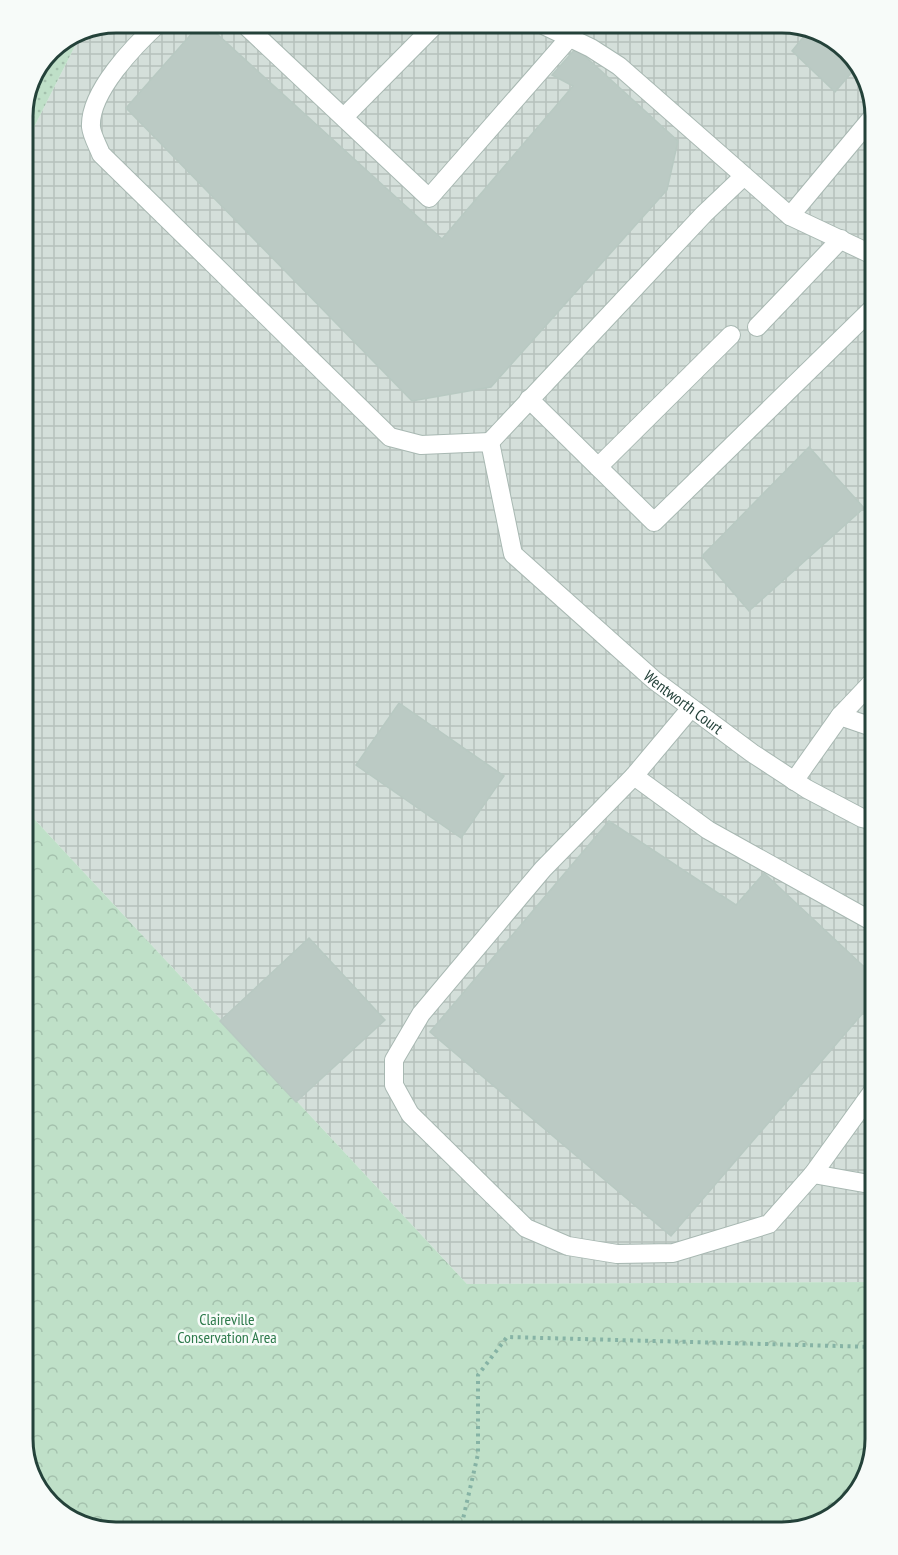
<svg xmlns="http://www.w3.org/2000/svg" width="898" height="1555" font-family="'PT Sans Narrow',sans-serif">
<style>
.industrial{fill:url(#industrial-grid)}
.grass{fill:url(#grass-dots)}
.park{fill:url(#park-crowns)}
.building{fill:#bbcac4;stroke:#b8c9c2;stroke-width:1.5}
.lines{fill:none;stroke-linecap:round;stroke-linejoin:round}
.minor-casing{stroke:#a8b8b2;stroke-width:20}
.path{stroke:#86b3a5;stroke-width:4;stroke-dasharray:3 4.5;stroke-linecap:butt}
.minor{stroke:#fff;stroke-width:18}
.labels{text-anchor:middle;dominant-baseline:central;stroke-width:5;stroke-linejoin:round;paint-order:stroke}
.street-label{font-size:16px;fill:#24423a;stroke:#f7fbf9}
.park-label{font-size:16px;fill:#2d7a4b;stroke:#f7fbf9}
.rim{fill:none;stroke:#24423a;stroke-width:3}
</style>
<defs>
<pattern id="industrial-grid" width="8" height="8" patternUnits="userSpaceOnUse" patternTransform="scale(1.5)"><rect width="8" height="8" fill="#d4dfda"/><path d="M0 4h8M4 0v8" fill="none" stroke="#b6c1bc"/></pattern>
<pattern id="grass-dots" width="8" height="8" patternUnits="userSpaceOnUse" patternTransform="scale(1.5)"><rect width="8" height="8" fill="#bfe0c8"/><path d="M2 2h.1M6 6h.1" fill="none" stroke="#a4c1ad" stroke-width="1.8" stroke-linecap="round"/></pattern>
<pattern id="park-crowns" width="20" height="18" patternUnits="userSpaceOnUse" patternTransform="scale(1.5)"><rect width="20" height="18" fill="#bfe0c8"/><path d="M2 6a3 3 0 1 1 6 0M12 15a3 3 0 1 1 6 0" fill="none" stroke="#a4c1ad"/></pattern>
</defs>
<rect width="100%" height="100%" fill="#e6efeb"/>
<!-- industrial -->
<path class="industrial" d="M 116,23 L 788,23 L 834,38 L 866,75 L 875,116 L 875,1282 L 467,1284 L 23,807 L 23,149 L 79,38 Z"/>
<!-- grass -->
<path class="grass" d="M 78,38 L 79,38 L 23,149 L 23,110 L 50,50 Z"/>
<!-- park -->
<path class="park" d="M 23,807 L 467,1284 L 875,1282 L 875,1439 L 860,1491 L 823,1523 L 782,1532 L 110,1532 L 64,1517 L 32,1480 L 23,1439 Z"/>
<!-- building -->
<path class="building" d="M 201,23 L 205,23 L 442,239 L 573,86 L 552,75 L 576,48 L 678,141 L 667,190 L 491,387 L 412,401 L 126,108 Z
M 809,30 L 834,38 L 858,65 L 835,92 L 792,51 Z
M 875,416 L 875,428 L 869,422 Z
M 809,447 L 864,508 L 749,611 L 702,556 Z
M 875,687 L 875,706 L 866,696 Z
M 399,703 L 504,776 L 461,838 L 356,765 Z
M 609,821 L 736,905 L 764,873 L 875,977 L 875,999 L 671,1236 L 430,1032 Z
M 309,938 L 385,1020 L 296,1102 L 220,1021 Z"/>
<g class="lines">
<defs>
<g id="minor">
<path id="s1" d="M 159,23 C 135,45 89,92 91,127 C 92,136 98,146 101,154 L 390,437 L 421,445 L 490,442 L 513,554 L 654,680 L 752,753 L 807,789 L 862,818 L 875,821"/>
<path d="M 243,23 L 429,198 L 570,37"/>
<path d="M 539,23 L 591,48 L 619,66 L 790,216 L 875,256"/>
<path d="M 344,117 L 437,23"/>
<path d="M 790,216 L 875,114"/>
<path d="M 757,327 L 841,239"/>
<path d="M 529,399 L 654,522 L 874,307"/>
<path d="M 490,442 L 704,214 L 744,176"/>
<path d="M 598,467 L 731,335"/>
<path d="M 691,708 L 634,776 L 708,830 L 875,923"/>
<path d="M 840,716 L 875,679"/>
<path d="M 634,776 L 543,869 L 421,1014 L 394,1060 L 394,1085 L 410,1114 L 526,1228 L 568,1246 L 617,1254 L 673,1253 L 769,1224 L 813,1174 L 875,1088"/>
<path d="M 794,781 L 840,716 L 875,728"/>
<path d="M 813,1174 L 875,1185"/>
</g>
</defs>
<!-- minor casing -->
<use href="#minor" class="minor-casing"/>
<!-- path -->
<path class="path" d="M 460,1532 L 478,1454 L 478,1375 L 507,1337 L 875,1347"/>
<!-- minor -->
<use href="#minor" class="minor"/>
</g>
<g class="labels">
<!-- street labels -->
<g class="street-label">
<text stroke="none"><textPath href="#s1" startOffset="1002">Wentworth Court</textPath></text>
</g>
<!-- park labels -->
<g class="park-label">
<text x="227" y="1319">Claireville<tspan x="227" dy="18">Conservation Area</tspan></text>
</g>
</g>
<!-- crop -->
<path d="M0 0H898V1555H0ZM116 33H782A83 83 0 0 1 865 116V1439A83 83 0 0 1 782 1522H116A83 83 0 0 1 33 1439V116A83 83 0 0 1 116 33Z" fill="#f7fbf9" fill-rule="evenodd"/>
<path class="rim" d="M116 33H782A83 83 0 0 1 865 116V1439A83 83 0 0 1 782 1522H116A83 83 0 0 1 33 1439V116A83 83 0 0 1 116 33Z"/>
</svg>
